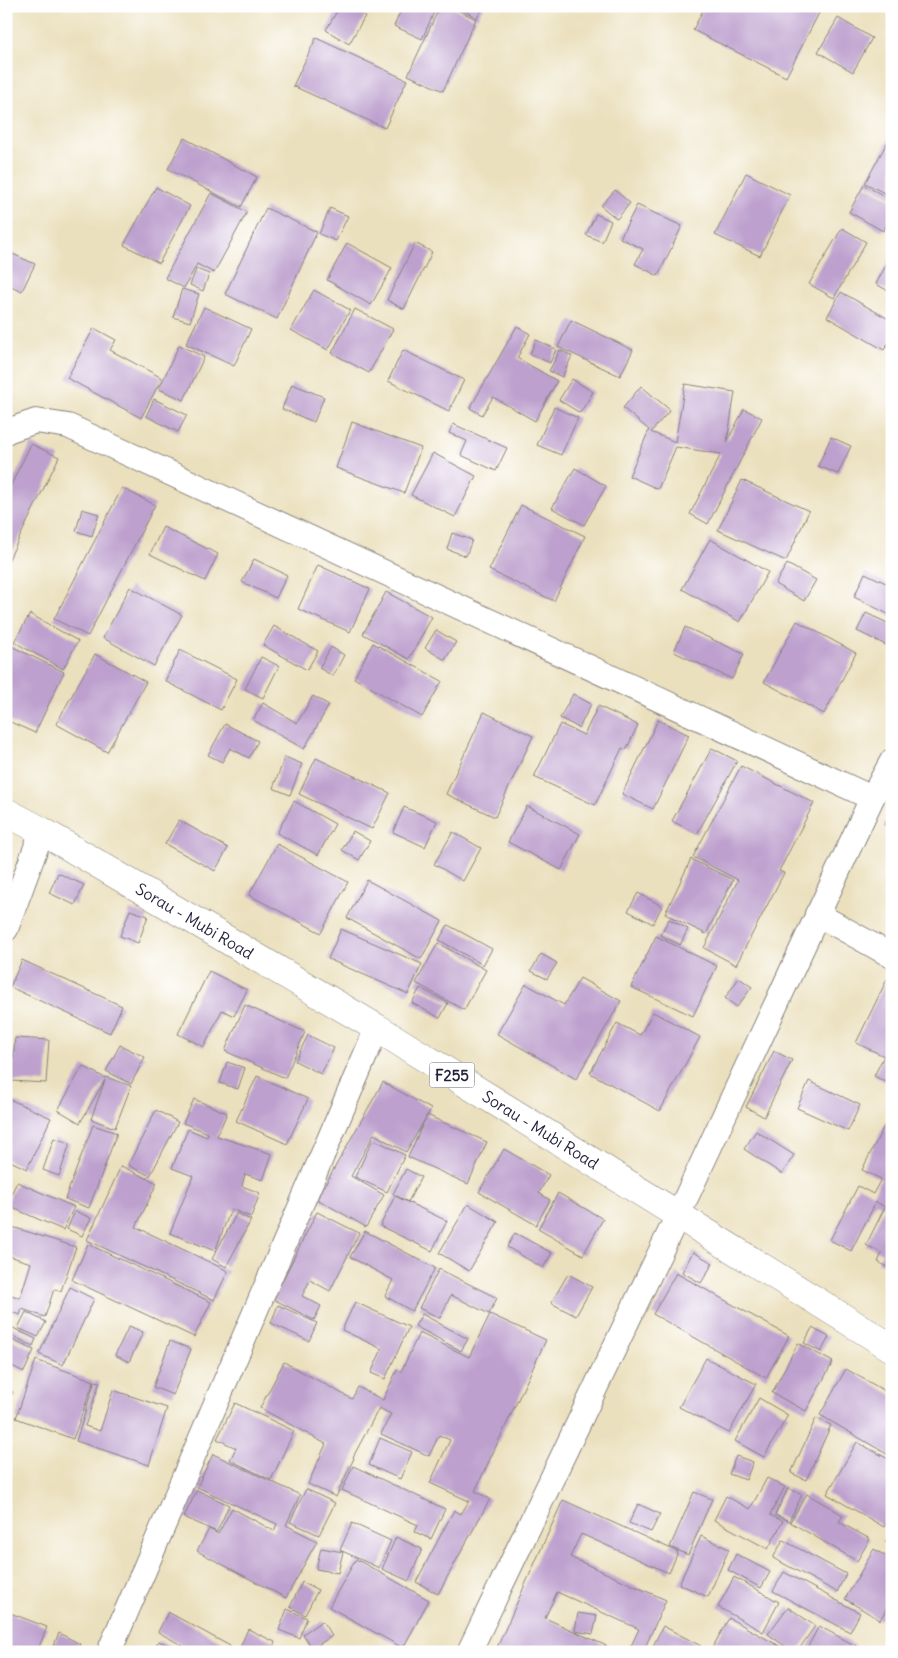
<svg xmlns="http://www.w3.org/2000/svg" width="898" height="1658" font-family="Delius,sans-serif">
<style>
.building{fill:#bda0ce}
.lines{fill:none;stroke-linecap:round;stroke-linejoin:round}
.minor-casing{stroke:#86817c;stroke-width:26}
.primary-casing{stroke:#86817c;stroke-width:29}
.minor{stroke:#fff;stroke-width:24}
.primary{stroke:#fff;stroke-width:28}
.labels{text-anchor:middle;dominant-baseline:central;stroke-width:4;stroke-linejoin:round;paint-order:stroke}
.shield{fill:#fff;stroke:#646476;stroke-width:1}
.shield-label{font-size:15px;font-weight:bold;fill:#22223b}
.street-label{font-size:16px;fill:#22223b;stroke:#fff}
</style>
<rect width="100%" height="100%" fill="#fff"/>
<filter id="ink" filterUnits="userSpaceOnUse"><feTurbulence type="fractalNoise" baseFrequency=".02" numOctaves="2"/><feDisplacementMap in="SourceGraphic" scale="10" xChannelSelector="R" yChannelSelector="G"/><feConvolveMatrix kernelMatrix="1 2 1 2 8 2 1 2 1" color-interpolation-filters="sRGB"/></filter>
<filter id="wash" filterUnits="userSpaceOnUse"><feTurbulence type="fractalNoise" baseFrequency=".0096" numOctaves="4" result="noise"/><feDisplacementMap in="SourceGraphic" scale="20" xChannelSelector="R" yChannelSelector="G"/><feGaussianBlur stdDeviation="1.12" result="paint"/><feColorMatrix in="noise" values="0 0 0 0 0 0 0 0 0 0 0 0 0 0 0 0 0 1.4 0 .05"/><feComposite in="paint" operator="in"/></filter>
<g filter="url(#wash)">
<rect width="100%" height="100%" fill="#ebe0bd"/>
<g id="blocks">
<!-- building -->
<path class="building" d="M 340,6 L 348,6 L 365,16 L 349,44 L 326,30 Z
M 403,6 L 437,6 L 422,39 L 394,26 Z
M 440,6 L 449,6 L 476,19 L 443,91 L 408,75 Z
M 456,6 L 484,6 L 477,18 Z
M 705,6 L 757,6 L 772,14 L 776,6 L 811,6 L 820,11 L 786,77 L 693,30 Z
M 838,18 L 872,38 L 853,72 L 818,52 Z
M 316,38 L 407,80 L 385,128 L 293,86 Z
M 184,138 L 257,177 L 241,207 L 168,169 Z
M 889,139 L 892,140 L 892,197 L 865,183 Z
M 746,173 L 790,195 L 760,256 L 715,235 Z
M 864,185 L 892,200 L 892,215 L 883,231 L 849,212 Z
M 156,187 L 190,206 L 159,263 L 124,245 Z
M 615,190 L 630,203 L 617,219 L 601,206 Z
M 211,193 L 247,212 L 214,273 L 197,264 L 184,288 L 165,278 Z
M 637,205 L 682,226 L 658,276 L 635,264 L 643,249 L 620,238 Z
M 266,208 L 317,232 L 277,319 L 225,294 Z
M 330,208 L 348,216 L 336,241 L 319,234 Z
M 596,214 L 611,221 L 602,242 L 586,235 Z
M 842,228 L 866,242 L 834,298 L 809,284 Z
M 347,243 L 392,268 L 371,305 L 327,280 Z
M 415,243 L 432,252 L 404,309 L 387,300 Z
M 6,251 L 35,264 L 22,291 L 6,284 Z
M 892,254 L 892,293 L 876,284 Z
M 196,269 L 209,274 L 203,291 L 190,285 Z
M 182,289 L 199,294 L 190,322 L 173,317 Z
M 314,290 L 350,310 L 328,350 L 291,330 Z
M 841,292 L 892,321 L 892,336 L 884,350 L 827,317 Z
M 204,307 L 251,329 L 234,366 L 186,344 Z
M 355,309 L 393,329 L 369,373 L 332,353 Z
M 571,320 L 633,350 L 620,376 L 558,347 Z
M 517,326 L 530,334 L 517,358 L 557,381 L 535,421 L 493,397 L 482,415 L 470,408 Z
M 94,328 L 116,340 L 110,350 L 162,378 L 141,418 L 67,378 Z
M 536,340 L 556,349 L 550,363 L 530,354 Z
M 179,345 L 204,357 L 184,400 L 159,389 Z
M 403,350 L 464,380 L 449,411 L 388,381 Z
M 560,350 L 572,356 L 562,377 L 549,371 Z
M 572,379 L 593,392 L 580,413 L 559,400 Z
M 292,384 L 324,397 L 314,422 L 282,409 Z
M 685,384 L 735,392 L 727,442 L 744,409 L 762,418 L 708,524 L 690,514 L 721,454 L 676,447 L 658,489 L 629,476 L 649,430 L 623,408 L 641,386 L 670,410 L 651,432 L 675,442 Z
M 154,399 L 187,415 L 178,432 L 146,416 Z
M 554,407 L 578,418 L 561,455 L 537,445 Z
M 352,422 L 421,448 L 404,493 L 336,468 Z
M 453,424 L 507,448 L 496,471 L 461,455 L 467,441 L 449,433 Z
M 831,437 L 851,446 L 838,474 L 818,466 Z
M 31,444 L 59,457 L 6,565 L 6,495 Z
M 433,453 L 476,476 L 455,517 L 411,495 Z
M 575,468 L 606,486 L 584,525 L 552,508 Z
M 742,480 L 809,511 L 786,561 L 718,530 Z
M 122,488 L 155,505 L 88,636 L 54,619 Z
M 521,505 L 585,536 L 554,601 L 489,570 Z
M 82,509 L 99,514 L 92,536 L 76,531 Z
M 163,527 L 218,554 L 205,581 L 150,554 Z
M 452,533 L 472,540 L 466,556 L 447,549 Z
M 710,539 L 768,572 L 740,622 L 682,589 Z
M 254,559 L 287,575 L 276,598 L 242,582 Z
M 787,564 L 816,580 L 804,601 L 775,584 Z
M 318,565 L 370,589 L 350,632 L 298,609 Z
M 865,573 L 892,586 L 892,616 L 854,597 Z
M 130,587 L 182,615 L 154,666 L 103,638 Z
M 386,592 L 432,617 L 409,659 L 363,634 Z
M 866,613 L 892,625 L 892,648 L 857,631 Z
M 30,614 L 78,641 L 63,669 L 14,642 Z
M 797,621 L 856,653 L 824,714 L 764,682 Z
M 274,626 L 318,651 L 307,670 L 263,645 Z
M 685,627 L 744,654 L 732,679 L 674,652 Z
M 436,630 L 456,642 L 445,660 L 425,648 Z
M 373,643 L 442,681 L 422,717 L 354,678 Z
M 7,644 L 64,672 L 35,733 L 6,720 Z
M 331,647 L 344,655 L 333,676 L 319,668 Z
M 180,650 L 237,679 L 221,710 L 165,681 Z
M 95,654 L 146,682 L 107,752 L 56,724 Z
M 261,657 L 279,666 L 263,698 L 245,689 Z
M 573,694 L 591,704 L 579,728 L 560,718 Z
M 313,696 L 329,705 L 304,749 L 253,720 L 263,703 L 297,723 Z
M 598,706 L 638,725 L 626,750 L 622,748 L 595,805 L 534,777 L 560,724 L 584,735 Z
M 484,712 L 533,736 L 495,817 L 446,794 Z
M 658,720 L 689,735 L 653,809 L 622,794 Z
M 225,724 L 258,741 L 249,758 L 230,748 L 222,762 L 208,755 Z
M 712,748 L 737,761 L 697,834 L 672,821 Z
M 285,757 L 302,764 L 290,795 L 273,788 Z
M 316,758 L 390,793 L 372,829 L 299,794 Z
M 741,766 L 814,803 L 779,871 L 784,873 L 736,965 L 704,948 L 738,880 L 693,857 Z
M 294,801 L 335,824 L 318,855 L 277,833 Z
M 527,806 L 580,834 L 561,870 L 508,842 Z
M 404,807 L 437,821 L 425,847 L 393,832 Z
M 892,812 L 892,829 L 884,825 Z
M 179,820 L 228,848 L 215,871 L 165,844 Z
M 353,831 L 370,841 L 359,860 L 342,850 Z
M 453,832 L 481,848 L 463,881 L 434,864 Z
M 277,844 L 348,882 L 321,933 L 249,895 Z
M 691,859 L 733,880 L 706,934 L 665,914 Z
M 58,873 L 84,885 L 75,905 L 49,893 Z
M 367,880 L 442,921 L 421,959 L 347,918 Z
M 638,893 L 662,906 L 653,924 L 628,911 Z
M 130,910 L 148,916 L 138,943 L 120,936 Z
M 669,919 L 688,929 L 680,945 L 660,935 Z
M 448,925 L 492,949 L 483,965 L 439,940 Z
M 341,929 L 422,964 L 408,994 L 328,959 Z
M 656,936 L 717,966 L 693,1016 L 631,987 Z
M 438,943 L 486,970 L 464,1010 L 416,983 Z
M 541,954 L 557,963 L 547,979 L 531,971 Z
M 22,960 L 122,1006 L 110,1033 L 10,987 Z
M 209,971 L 247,990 L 234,1016 L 222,1010 L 204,1047 L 178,1034 Z
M 580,978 L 621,1001 L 576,1079 L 497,1034 L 526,984 L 564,1005 Z
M 739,978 L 752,987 L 737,1007 L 725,998 Z
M 887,979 L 892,982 L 892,1085 L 874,1076 L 884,1056 L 856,1043 Z
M 420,988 L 448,1003 L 440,1018 L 412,1003 Z
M 245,1005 L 305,1032 L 285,1078 L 225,1051 Z
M 653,1012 L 700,1037 L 660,1111 L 590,1073 L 617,1023 L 640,1035 Z
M 308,1035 L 334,1048 L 321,1074 L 295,1061 Z
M 15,1038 L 49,1040 L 46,1083 L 11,1081 Z
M 120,1045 L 145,1057 L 131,1084 L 106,1071 Z
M 774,1051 L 792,1060 L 764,1117 L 746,1107 Z
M 227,1062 L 245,1068 L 238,1089 L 220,1083 Z
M 83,1066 L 105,1078 L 106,1077 L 131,1086 L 115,1128 L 91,1119 L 105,1080 L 80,1123 L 58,1110 Z
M 257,1076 L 308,1099 L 287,1144 L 236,1121 Z
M 809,1081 L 860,1105 L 848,1131 L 797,1108 Z
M 383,1082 L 431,1109 L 406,1152 L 374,1134 L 351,1176 L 384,1195 L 366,1227 L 317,1199 Z
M 9,1099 L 51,1118 L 27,1169 L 6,1159 L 6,1105 Z
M 194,1099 L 227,1113 L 217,1136 L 272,1154 L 263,1180 L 245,1174 L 242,1186 L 260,1193 L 251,1217 L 231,1209 L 215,1251 L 170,1233 L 193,1176 L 172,1168 L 188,1129 L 207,1137 L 208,1133 L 183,1123 Z
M 156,1110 L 178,1122 L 150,1176 L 128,1165 Z
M 427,1115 L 487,1142 L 468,1184 L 408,1157 Z
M 885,1124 L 892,1128 L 892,1269 L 878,1262 L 882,1253 L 866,1245 L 885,1207 L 876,1202 L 851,1251 L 830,1240 L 858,1186 L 873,1194 L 881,1179 L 862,1170 Z
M 93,1125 L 117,1133 L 89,1208 L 65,1199 Z
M 756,1131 L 794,1155 L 782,1174 L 744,1149 Z
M 54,1138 L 70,1143 L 59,1176 L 43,1170 Z
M 373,1139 L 405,1155 L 387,1192 L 355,1177 Z
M 504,1149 L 549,1175 L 539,1193 L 550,1200 L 536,1225 L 479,1192 Z
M 121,1166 L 157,1183 L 136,1227 L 228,1271 L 214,1300 L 87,1240 Z
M 406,1169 L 421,1177 L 408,1202 L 393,1194 Z
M 17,1182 L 74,1207 L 63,1230 L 6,1205 Z
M 558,1193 L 603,1219 L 583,1255 L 538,1229 Z
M 395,1196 L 447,1221 L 432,1251 L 380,1226 Z
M 468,1204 L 498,1222 L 469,1271 L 439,1253 Z
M 75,1211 L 91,1218 L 82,1236 L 67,1229 Z
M 317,1212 L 359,1233 L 330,1291 L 310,1280 L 302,1296 L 321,1306 L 314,1320 L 273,1299 Z
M 237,1213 L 251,1220 L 226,1267 L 212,1259 Z
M 6,1225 L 76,1247 L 61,1291 L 54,1289 L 45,1317 L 22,1309 L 20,1315 L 6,1310 L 6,1293 L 20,1298 L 31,1263 L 6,1255 Z
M 365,1231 L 435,1268 L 412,1311 L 385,1296 L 393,1280 L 350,1257 Z
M 515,1233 L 552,1253 L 543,1268 L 507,1247 Z
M 88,1244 L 211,1302 L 194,1337 L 72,1280 Z
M 693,1252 L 713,1263 L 701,1283 L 682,1272 Z
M 439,1269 L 497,1298 L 489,1314 L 451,1295 L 440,1318 L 419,1308 Z
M 676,1273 L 789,1336 L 766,1378 L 653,1314 Z
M 568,1274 L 592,1287 L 576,1316 L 551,1303 Z
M 70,1287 L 94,1299 L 63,1365 L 39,1354 Z
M 355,1302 L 409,1327 L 385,1379 L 371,1373 L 382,1349 L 342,1330 Z
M 278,1305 L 317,1323 L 309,1341 L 271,1323 Z
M 26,1312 L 46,1322 L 38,1337 L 18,1328 Z
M 422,1314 L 468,1339 L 461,1351 L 415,1326 Z
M 490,1314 L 546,1340 L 475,1491 L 490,1499 L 438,1594 L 416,1582 L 454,1510 L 461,1514 L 469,1501 L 430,1483 L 450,1440 L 439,1435 L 429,1456 L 381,1434 L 391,1414 L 379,1408 L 353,1457 L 354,1458 L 336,1497 L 308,1484 L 326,1444 L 260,1408 L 284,1362 L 352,1399 L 358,1387 L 383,1400 L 397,1370 L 401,1372 L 419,1333 L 469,1357 Z
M 129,1326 L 143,1332 L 129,1362 L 115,1355 Z
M 11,1327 L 36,1339 L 33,1346 L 8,1334 Z
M 812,1328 L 829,1337 L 821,1352 L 804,1343 Z
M 6,1337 L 34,1350 L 24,1372 L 6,1363 Z
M 170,1341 L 191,1349 L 173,1395 L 153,1387 Z
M 798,1343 L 833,1362 L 806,1411 L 772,1393 Z
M 706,1358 L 756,1384 L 729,1433 L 679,1407 Z
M 36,1360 L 94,1381 L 73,1439 L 16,1418 Z
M 846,1369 L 892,1395 L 892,1457 L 820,1415 Z
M 95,1381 L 100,1382 L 85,1426 L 100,1431 L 113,1390 L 167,1408 L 149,1465 L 76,1441 Z
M 6,1388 L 13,1392 L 6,1405 Z
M 759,1398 L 788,1415 L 764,1457 L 735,1441 Z
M 235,1403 L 294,1431 L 271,1480 L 230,1460 L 236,1448 L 217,1439 Z
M 816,1418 L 831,1425 L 806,1480 L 791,1473 Z
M 380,1438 L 412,1452 L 400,1479 L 369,1465 Z
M 857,1442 L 892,1461 L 892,1513 L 884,1527 L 827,1494 Z
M 213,1454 L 300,1495 L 286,1525 L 317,1541 L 286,1598 L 197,1551 L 209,1529 L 218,1534 L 232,1508 L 274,1531 L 277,1524 L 197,1487 Z
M 736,1456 L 753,1462 L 746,1480 L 729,1474 Z
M 353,1466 L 445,1509 L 431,1539 L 415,1532 L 418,1525 L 342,1490 Z
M 767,1478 L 785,1487 L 770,1515 L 783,1521 L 768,1549 L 714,1520 L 726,1496 L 750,1509 Z
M 788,1488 L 802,1495 L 789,1521 L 775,1515 Z
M 306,1489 L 335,1503 L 319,1535 L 290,1522 Z
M 197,1490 L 229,1505 L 217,1532 L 184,1517 Z
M 694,1492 L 712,1499 L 688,1555 L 670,1547 Z
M 807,1494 L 843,1515 L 839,1522 L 870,1539 L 857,1561 L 790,1522 Z
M 563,1500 L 678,1552 L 669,1573 L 581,1534 L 570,1557 L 666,1600 L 643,1652 L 629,1650 L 639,1629 L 557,1592 L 545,1618 L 611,1648 L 609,1652 L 530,1652 L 523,1649 L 522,1652 L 495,1652 Z
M 638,1504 L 660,1514 L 651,1532 L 629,1523 Z
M 352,1523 L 391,1541 L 379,1568 L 340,1550 Z
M 892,1531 L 892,1546 L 885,1542 Z
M 701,1536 L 729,1549 L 708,1597 L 679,1584 Z
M 396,1537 L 422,1549 L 409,1581 L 382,1569 Z
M 783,1540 L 846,1574 L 837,1592 L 773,1558 Z
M 321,1548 L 343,1552 L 338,1573 L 316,1569 Z
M 874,1549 L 892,1560 L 892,1599 L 880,1620 L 845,1599 Z
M 736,1554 L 770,1572 L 761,1588 L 728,1570 Z
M 356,1559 L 429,1600 L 403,1648 L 329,1607 Z
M 784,1572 L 860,1613 L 850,1632 L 773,1591 Z
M 734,1577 L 779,1602 L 763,1632 L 718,1607 Z
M 302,1582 L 318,1590 L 305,1615 L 290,1607 Z
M 788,1607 L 815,1626 L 797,1652 L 793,1652 L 768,1634 Z
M 287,1609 L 307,1618 L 299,1638 L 279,1630 Z
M 168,1612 L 230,1646 L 227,1652 L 194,1652 L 158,1632 Z
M 10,1613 L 47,1627 L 37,1652 L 6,1652 L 6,1622 Z
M 578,1613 L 597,1616 L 593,1634 L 575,1631 Z
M 729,1618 L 790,1652 L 710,1652 Z
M 322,1621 L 332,1636 L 312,1649 L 303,1634 Z
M 663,1626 L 701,1646 L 698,1652 L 650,1652 Z
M 819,1626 L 856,1646 L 852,1652 L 805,1652 Z
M 248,1629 L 275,1642 L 271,1652 L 238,1652 Z
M 59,1633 L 80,1644 L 77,1652 L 51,1652 Z
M 158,1641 L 181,1649 L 180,1652 L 154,1652 Z"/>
</g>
</g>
<g filter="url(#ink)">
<use href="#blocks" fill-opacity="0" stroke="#86817c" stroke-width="1"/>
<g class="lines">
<defs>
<path id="minor" d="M 6,432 L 7,431 L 36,421 L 68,426 L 872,798
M 817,914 L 892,956
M 6,929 L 42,831
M 109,1652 L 377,1028
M 469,1652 L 678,1215 L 872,798 L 892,761"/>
<g id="primary">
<path id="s1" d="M 6,812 L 42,831 L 377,1028 L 892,1348"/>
</g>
</defs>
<!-- minor casing -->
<use href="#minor" class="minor-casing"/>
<!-- primary casing -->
<use href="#primary" class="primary-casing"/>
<!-- minor -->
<use href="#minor" class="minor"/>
<!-- primary -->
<use href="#primary" class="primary"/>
</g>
</g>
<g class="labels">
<!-- shield labels -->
<rect class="shield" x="429.5" y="1062.5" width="45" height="25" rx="4"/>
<g class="shield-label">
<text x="452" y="1075">F255</text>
</g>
<!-- street labels -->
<g class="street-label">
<text stroke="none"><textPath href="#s1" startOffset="218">Sorau - Mubi Road</textPath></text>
<text stroke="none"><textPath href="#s1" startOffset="622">Sorau - Mubi Road</textPath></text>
</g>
</g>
<!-- margin -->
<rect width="898" height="1658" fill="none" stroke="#fff" stroke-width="25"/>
</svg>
